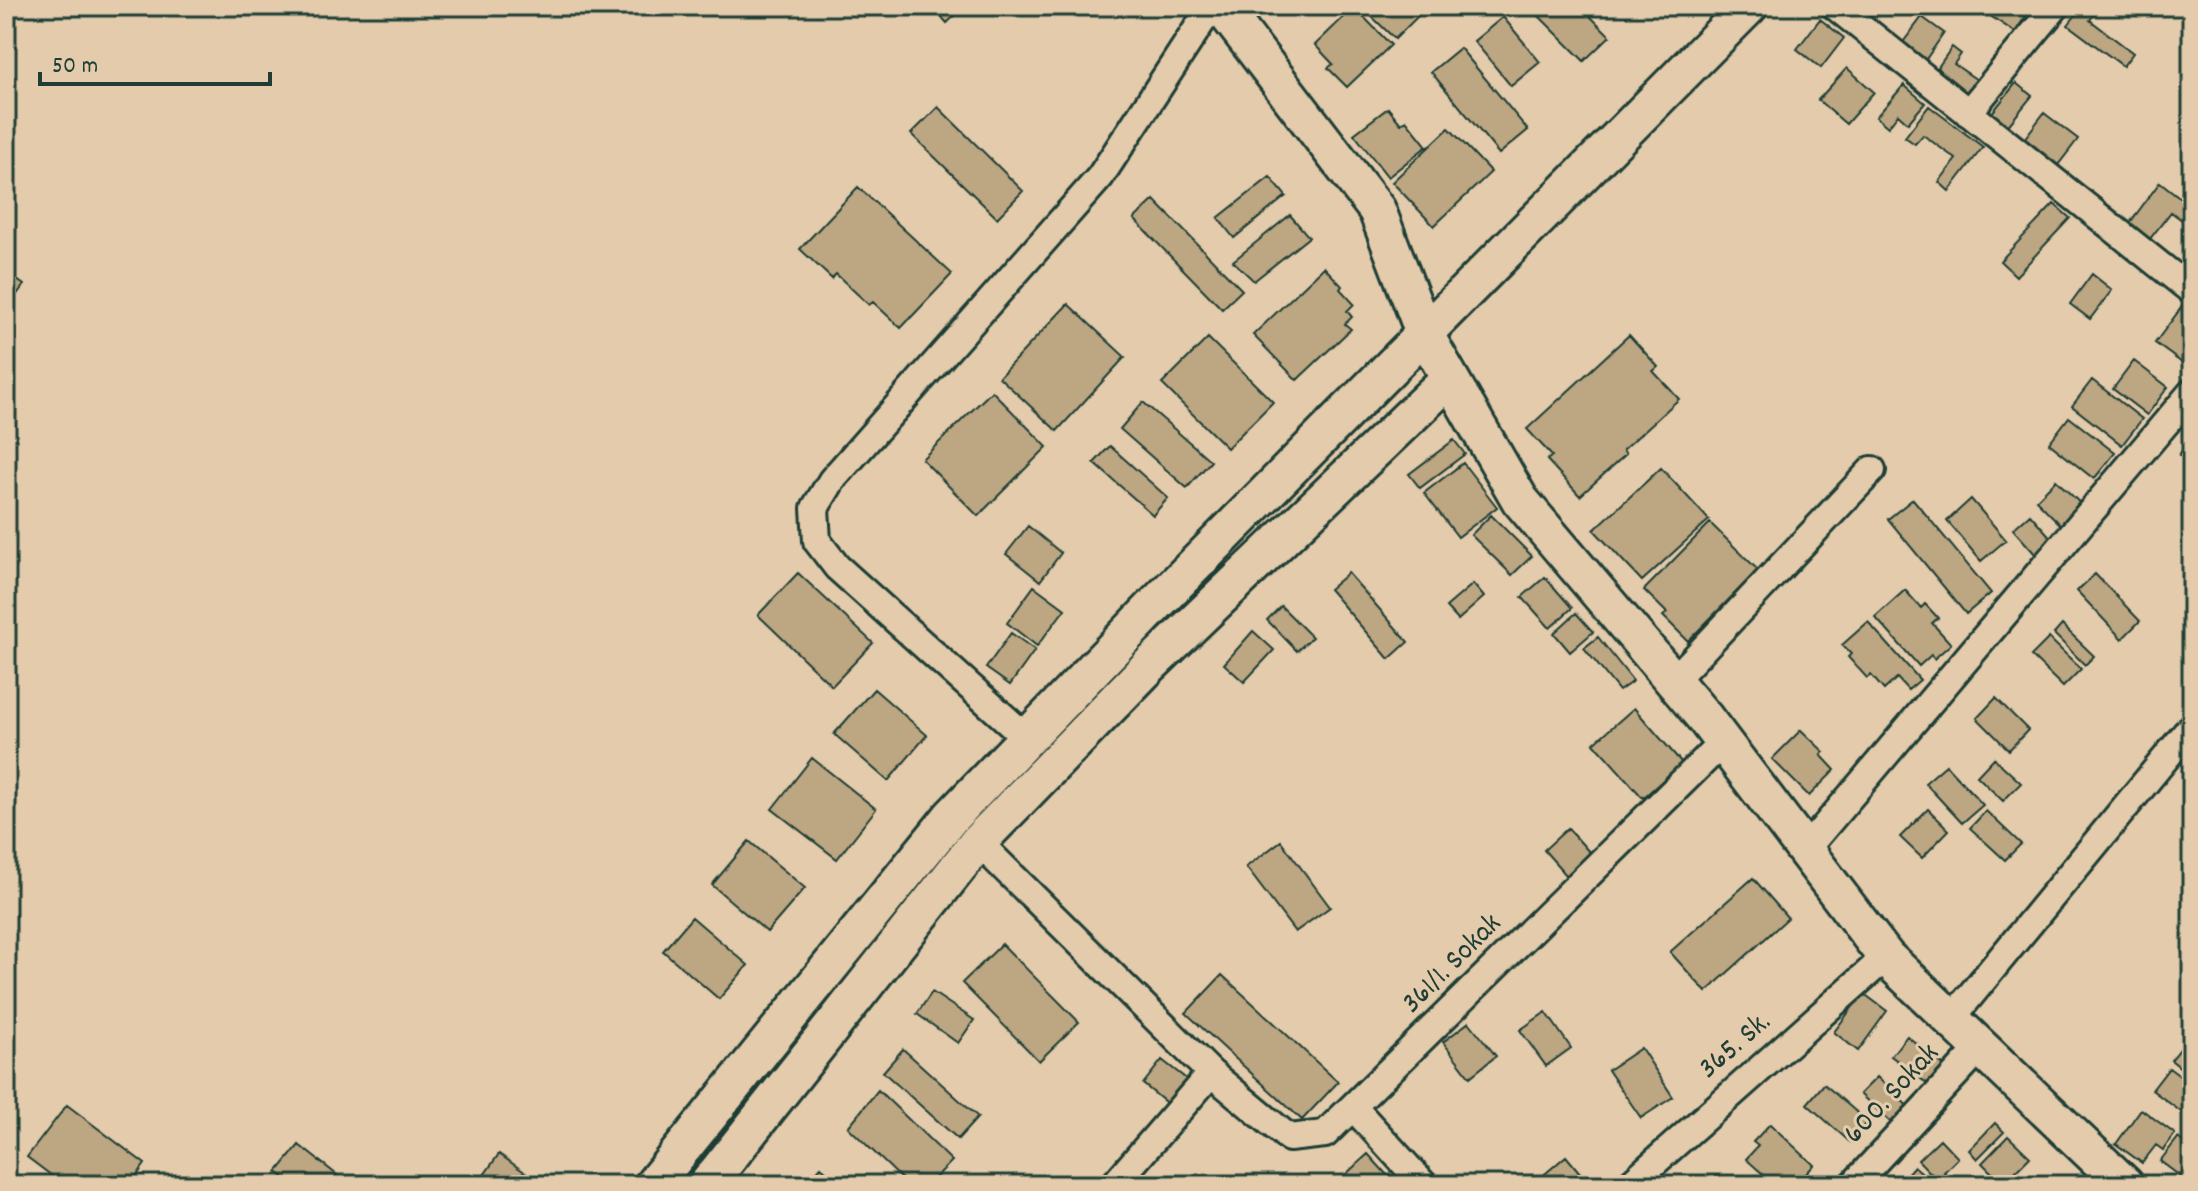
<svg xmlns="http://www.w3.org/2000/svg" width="2198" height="1191" font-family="Dekko,sans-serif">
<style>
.building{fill:#bda682;stroke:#1f3d34;stroke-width:2}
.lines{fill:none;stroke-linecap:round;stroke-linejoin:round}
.street-casing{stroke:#1f3d34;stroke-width:32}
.secondary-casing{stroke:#1f3d34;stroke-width:42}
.street{stroke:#e3cbac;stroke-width:26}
.secondary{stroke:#e3cbac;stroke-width:36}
.labels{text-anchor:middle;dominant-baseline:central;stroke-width:6;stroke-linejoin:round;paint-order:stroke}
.street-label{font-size:30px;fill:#1f3d34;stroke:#e3cbac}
</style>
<rect width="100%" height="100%" fill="#e3cbac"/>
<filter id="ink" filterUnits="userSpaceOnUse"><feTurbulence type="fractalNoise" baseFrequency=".0125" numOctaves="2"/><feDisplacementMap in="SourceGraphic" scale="16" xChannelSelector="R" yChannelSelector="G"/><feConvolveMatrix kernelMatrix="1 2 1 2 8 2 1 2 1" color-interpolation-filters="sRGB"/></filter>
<g filter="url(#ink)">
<!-- building -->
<path class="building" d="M 932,6 L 965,6 L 947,23 Z
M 1361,6 L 1428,6 L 1395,39 Z
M 1529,6 L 1580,6 L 1610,36 L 1584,61 Z
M 1979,6 L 2027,6 L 2031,8 L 2015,32 L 1978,8 Z
M 2083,6 L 2100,6 L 2090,20 L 2133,53 L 2123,66 L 2068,25 Z
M 1354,7 L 1391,45 L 1347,87 L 1328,68 L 1333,64 L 1315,45 Z
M 1503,17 L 1540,62 L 1511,86 L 1474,41 Z
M 1922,17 L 1944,33 L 1924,62 L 1901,45 Z
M 1820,19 L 1844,38 L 1821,68 L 1797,49 Z
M 1952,47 L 1961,54 L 1954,64 L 1980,82 L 1969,97 L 1934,73 Z
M 1460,48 L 1528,130 L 1499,154 L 1431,72 Z
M 1847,68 L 1874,92 L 1846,124 L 1818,100 Z
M 2016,83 L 2032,96 L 2007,127 L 1991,114 Z
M 1904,85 L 1925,103 L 1908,123 L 1898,114 L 1888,127 L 1876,117 Z
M 1929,106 L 1983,147 L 1949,191 L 1939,182 L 1956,159 L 1923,135 L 1915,144 L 1905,137 Z
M 938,107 L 1023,191 L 997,218 L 911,134 Z
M 1388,108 L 1401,124 L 1406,120 L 1427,146 L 1388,177 L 1354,134 Z
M 2044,113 L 2078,139 L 2058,165 L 2024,139 Z
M 1449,128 L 1491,172 L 1434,226 L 1392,182 Z
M 1270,177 L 1286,196 L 1234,238 L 1218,218 Z
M 2160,182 L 2192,207 L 2182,220 L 2171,212 L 2149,240 L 2129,224 Z
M 858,187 L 952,274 L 901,328 L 873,302 L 869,305 L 836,274 L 832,279 L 800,249 Z
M 1154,200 L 1242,290 L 1222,309 L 1134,219 Z
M 2054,204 L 2070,218 L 2016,276 L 2000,261 Z
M 1290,215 L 1309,237 L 1254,281 L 1233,261 Z
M 1324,267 L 1342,286 L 1340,289 L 1354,304 L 1347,311 L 1352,317 L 1345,324 L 1351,329 L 1297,380 L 1253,335 Z
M 6,272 L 24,285 L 9,305 L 6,303 Z
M 2092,274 L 2112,290 L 2090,319 L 2070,304 Z
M 1068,304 L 1125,357 L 1057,431 L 999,377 Z
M 2184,304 L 2192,310 L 2192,356 L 2185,365 L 2155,343 Z
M 1629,335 L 1658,367 L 1653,371 L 1679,399 L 1623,450 L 1626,454 L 1580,496 L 1547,460 L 1552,456 L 1527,429 Z
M 1208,338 L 1273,402 L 1227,448 L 1162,384 Z
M 2134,361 L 2168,387 L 2147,415 L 2113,389 Z
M 2092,380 L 2142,419 L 2122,445 L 2072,406 Z
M 992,391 L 1047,447 L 978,516 L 922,459 Z
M 1143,402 L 1211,461 L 1187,488 L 1120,429 Z
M 2069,417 L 2115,453 L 2094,479 L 2049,443 Z
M 2192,436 L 2192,464 L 2179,455 Z
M 1454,440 L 1465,454 L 1420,488 L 1409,474 Z
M 1110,446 L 1168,498 L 1153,515 L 1094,463 Z
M 1463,463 L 1497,507 L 1458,537 L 1424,493 Z
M 1661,468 L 1709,520 L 1642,581 L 1594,530 Z
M 2056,480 L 2087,510 L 2066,530 L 2036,500 Z
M 1913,499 L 1991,593 L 1966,614 L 1888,519 Z
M 1971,499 L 2006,540 L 1981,561 L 1947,521 Z
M 2030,514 L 2053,540 L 2036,555 L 2013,529 Z
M 1491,515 L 1532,556 L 1512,575 L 1471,535 Z
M 1710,523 L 1758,570 L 1688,641 L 1663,616 L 1667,613 L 1644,590 Z
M 1028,526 L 1061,553 L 1040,581 L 1006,554 Z
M 798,573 L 873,643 L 832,686 L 758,615 Z
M 1348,573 L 1408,642 L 1389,659 L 1329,589 Z
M 2095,574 L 2140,621 L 2122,639 L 2077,591 Z
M 1545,577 L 1572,608 L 1550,628 L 1522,597 Z
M 1473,584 L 1484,597 L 1458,620 L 1446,607 Z
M 1034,586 L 1065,609 L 1037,646 L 1007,623 Z
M 1905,590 L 1921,608 L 1925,604 L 1938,618 L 1932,623 L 1951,644 L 1934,659 L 1931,655 L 1919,666 L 1875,617 Z
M 1281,606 L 1312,637 L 1297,651 L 1267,620 Z
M 1576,613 L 1593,632 L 1570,652 L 1554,633 Z
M 1868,622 L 1920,680 L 1908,690 L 1897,678 L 1884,690 L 1871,675 L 1867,678 L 1848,657 L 1851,654 L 1842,645 Z
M 2062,625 L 2094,656 L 2085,665 L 2054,634 Z
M 1253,631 L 1274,650 L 1244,682 L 1224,664 Z
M 1011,633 L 1035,650 L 1010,685 L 986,668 Z
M 1598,637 L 1633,681 L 1619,691 L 1584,648 Z
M 2049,638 L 2081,669 L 2063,687 L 2031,656 Z
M 874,689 L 927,735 L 888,781 L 834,734 Z
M 1996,698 L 2028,730 L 2009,750 L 1977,718 Z
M 1634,708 L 1682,763 L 1643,798 L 1594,743 Z
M 1801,730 L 1824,752 L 1821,755 L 1835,770 L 1809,796 L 1772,759 Z
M 812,758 L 876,809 L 837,859 L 772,809 Z
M 1994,758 L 2021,783 L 2003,801 L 1977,776 Z
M 1946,765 L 1983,805 L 1962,823 L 1925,783 Z
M 1928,809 L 1949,830 L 1922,858 L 1900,837 Z
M 1986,811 L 2021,844 L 2005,860 L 1970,828 Z
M 1568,828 L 1598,862 L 1574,884 L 1544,850 Z
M 749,841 L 805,888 L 767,932 L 712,885 Z
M 1281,841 L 1330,907 L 1295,932 L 1246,867 Z
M 1753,878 L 1788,918 L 1706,992 L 1670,952 Z
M 692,917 L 748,965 L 719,999 L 663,951 Z
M 1002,944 L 1079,1022 L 1039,1061 L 962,983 Z
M 1222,975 L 1338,1082 L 1302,1120 L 1186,1013 Z
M 932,992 L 974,1020 L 958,1043 L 917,1014 Z
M 1863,993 L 1887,1011 L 1858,1051 L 1834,1032 Z
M 1546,1012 L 1571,1048 L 1546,1066 L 1520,1030 Z
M 1469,1022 L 1496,1056 L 1470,1077 L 1443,1042 Z
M 2192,1034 L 2192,1077 L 2171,1060 Z
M 1907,1036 L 1952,1072 L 1937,1091 L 1891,1056 Z
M 1641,1048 L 1673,1097 L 1641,1118 L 1608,1070 Z
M 903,1049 L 978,1117 L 958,1139 L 883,1072 Z
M 1162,1060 L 1194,1085 L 1174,1109 L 1143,1084 Z
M 2169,1068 L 2192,1085 L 2192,1120 L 2152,1090 Z
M 1877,1077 L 1916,1114 L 1900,1131 L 1860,1094 Z
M 1824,1084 L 1868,1122 L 1850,1142 L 1807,1104 Z
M 878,1090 L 952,1161 L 928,1185 L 908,1185 L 848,1127 Z
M 67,1105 L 145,1164 L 130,1185 L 64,1185 L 27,1157 Z
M 2141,1109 L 2175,1134 L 2163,1150 L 2156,1145 L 2142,1163 L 2116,1144 Z
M 1995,1123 L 2004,1132 L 1977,1159 L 1969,1150 Z
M 1770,1124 L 1814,1165 L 1796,1185 L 1775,1185 L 1746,1159 L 1758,1146 L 1753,1142 Z
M 2008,1136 L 2030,1157 L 2003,1184 L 1982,1163 Z
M 2178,1138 L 2192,1149 L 2192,1185 L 2160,1161 Z
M 1940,1139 L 1958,1158 L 1944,1172 L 1957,1185 L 1942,1185 L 1918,1160 Z
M 299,1145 L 337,1175 L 329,1185 L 293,1185 L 277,1172 Z
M 499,1154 L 543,1185 L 477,1185 Z
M 1368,1154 L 1396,1185 L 1334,1185 Z
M 1566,1156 L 1585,1179 L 1578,1185 L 1532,1185 Z
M 1914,1166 L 1935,1184 L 1935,1185 L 1897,1185 Z
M 821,1167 L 843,1185 L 805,1185 Z
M 2166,1177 L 2177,1185 L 2160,1185 Z"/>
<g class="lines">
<defs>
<path id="street" d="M 1835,6 L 2192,291
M 1968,113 L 2056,6
M 1673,681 L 1872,470
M 1027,738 L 837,567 L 817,541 L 815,508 L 832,480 L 1100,177 L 1212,6
M 978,842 L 1211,1073 L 1289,1138 L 1325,1134 L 1723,742
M 1805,850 L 2192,392
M 1951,1019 L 2192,726
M 1354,1108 L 1424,1185
M 1114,1185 L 1211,1073
M 1629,1185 L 1886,957
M 1853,1185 L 1980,1048"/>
<path id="secondary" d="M 1221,6 L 1377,210 L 1424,333 L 1520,500 L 1704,717 L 1886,957 L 2125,1185
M 653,1185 L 951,817 L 1157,603 L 1749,6
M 707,1185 L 978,842 L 1149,666 L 1450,378"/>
</defs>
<!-- street casing -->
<use href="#street" class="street-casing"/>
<!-- secondary casing -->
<use href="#secondary" class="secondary-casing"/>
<!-- street -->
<use href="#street" class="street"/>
<!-- secondary -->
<use href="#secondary" class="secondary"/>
</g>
</g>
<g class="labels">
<!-- street labels -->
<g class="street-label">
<text transform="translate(1453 965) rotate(-45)">361/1. Sokak</text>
<text transform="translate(1736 1047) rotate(-41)">365. Sk.</text>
<text transform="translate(1893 1095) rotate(-47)">600. Sokak</text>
</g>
</g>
<!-- margin -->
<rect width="2198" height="1191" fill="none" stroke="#e3cbac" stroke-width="32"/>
<rect x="16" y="16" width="2166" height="1159" fill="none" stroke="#1f3d34" stroke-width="3" filter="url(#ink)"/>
<!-- scale -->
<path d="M40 72v12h230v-12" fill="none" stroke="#1f3d34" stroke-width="4"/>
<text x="52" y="72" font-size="24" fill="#1f3d34" stroke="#e3cbac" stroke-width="6" paint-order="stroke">50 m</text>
</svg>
